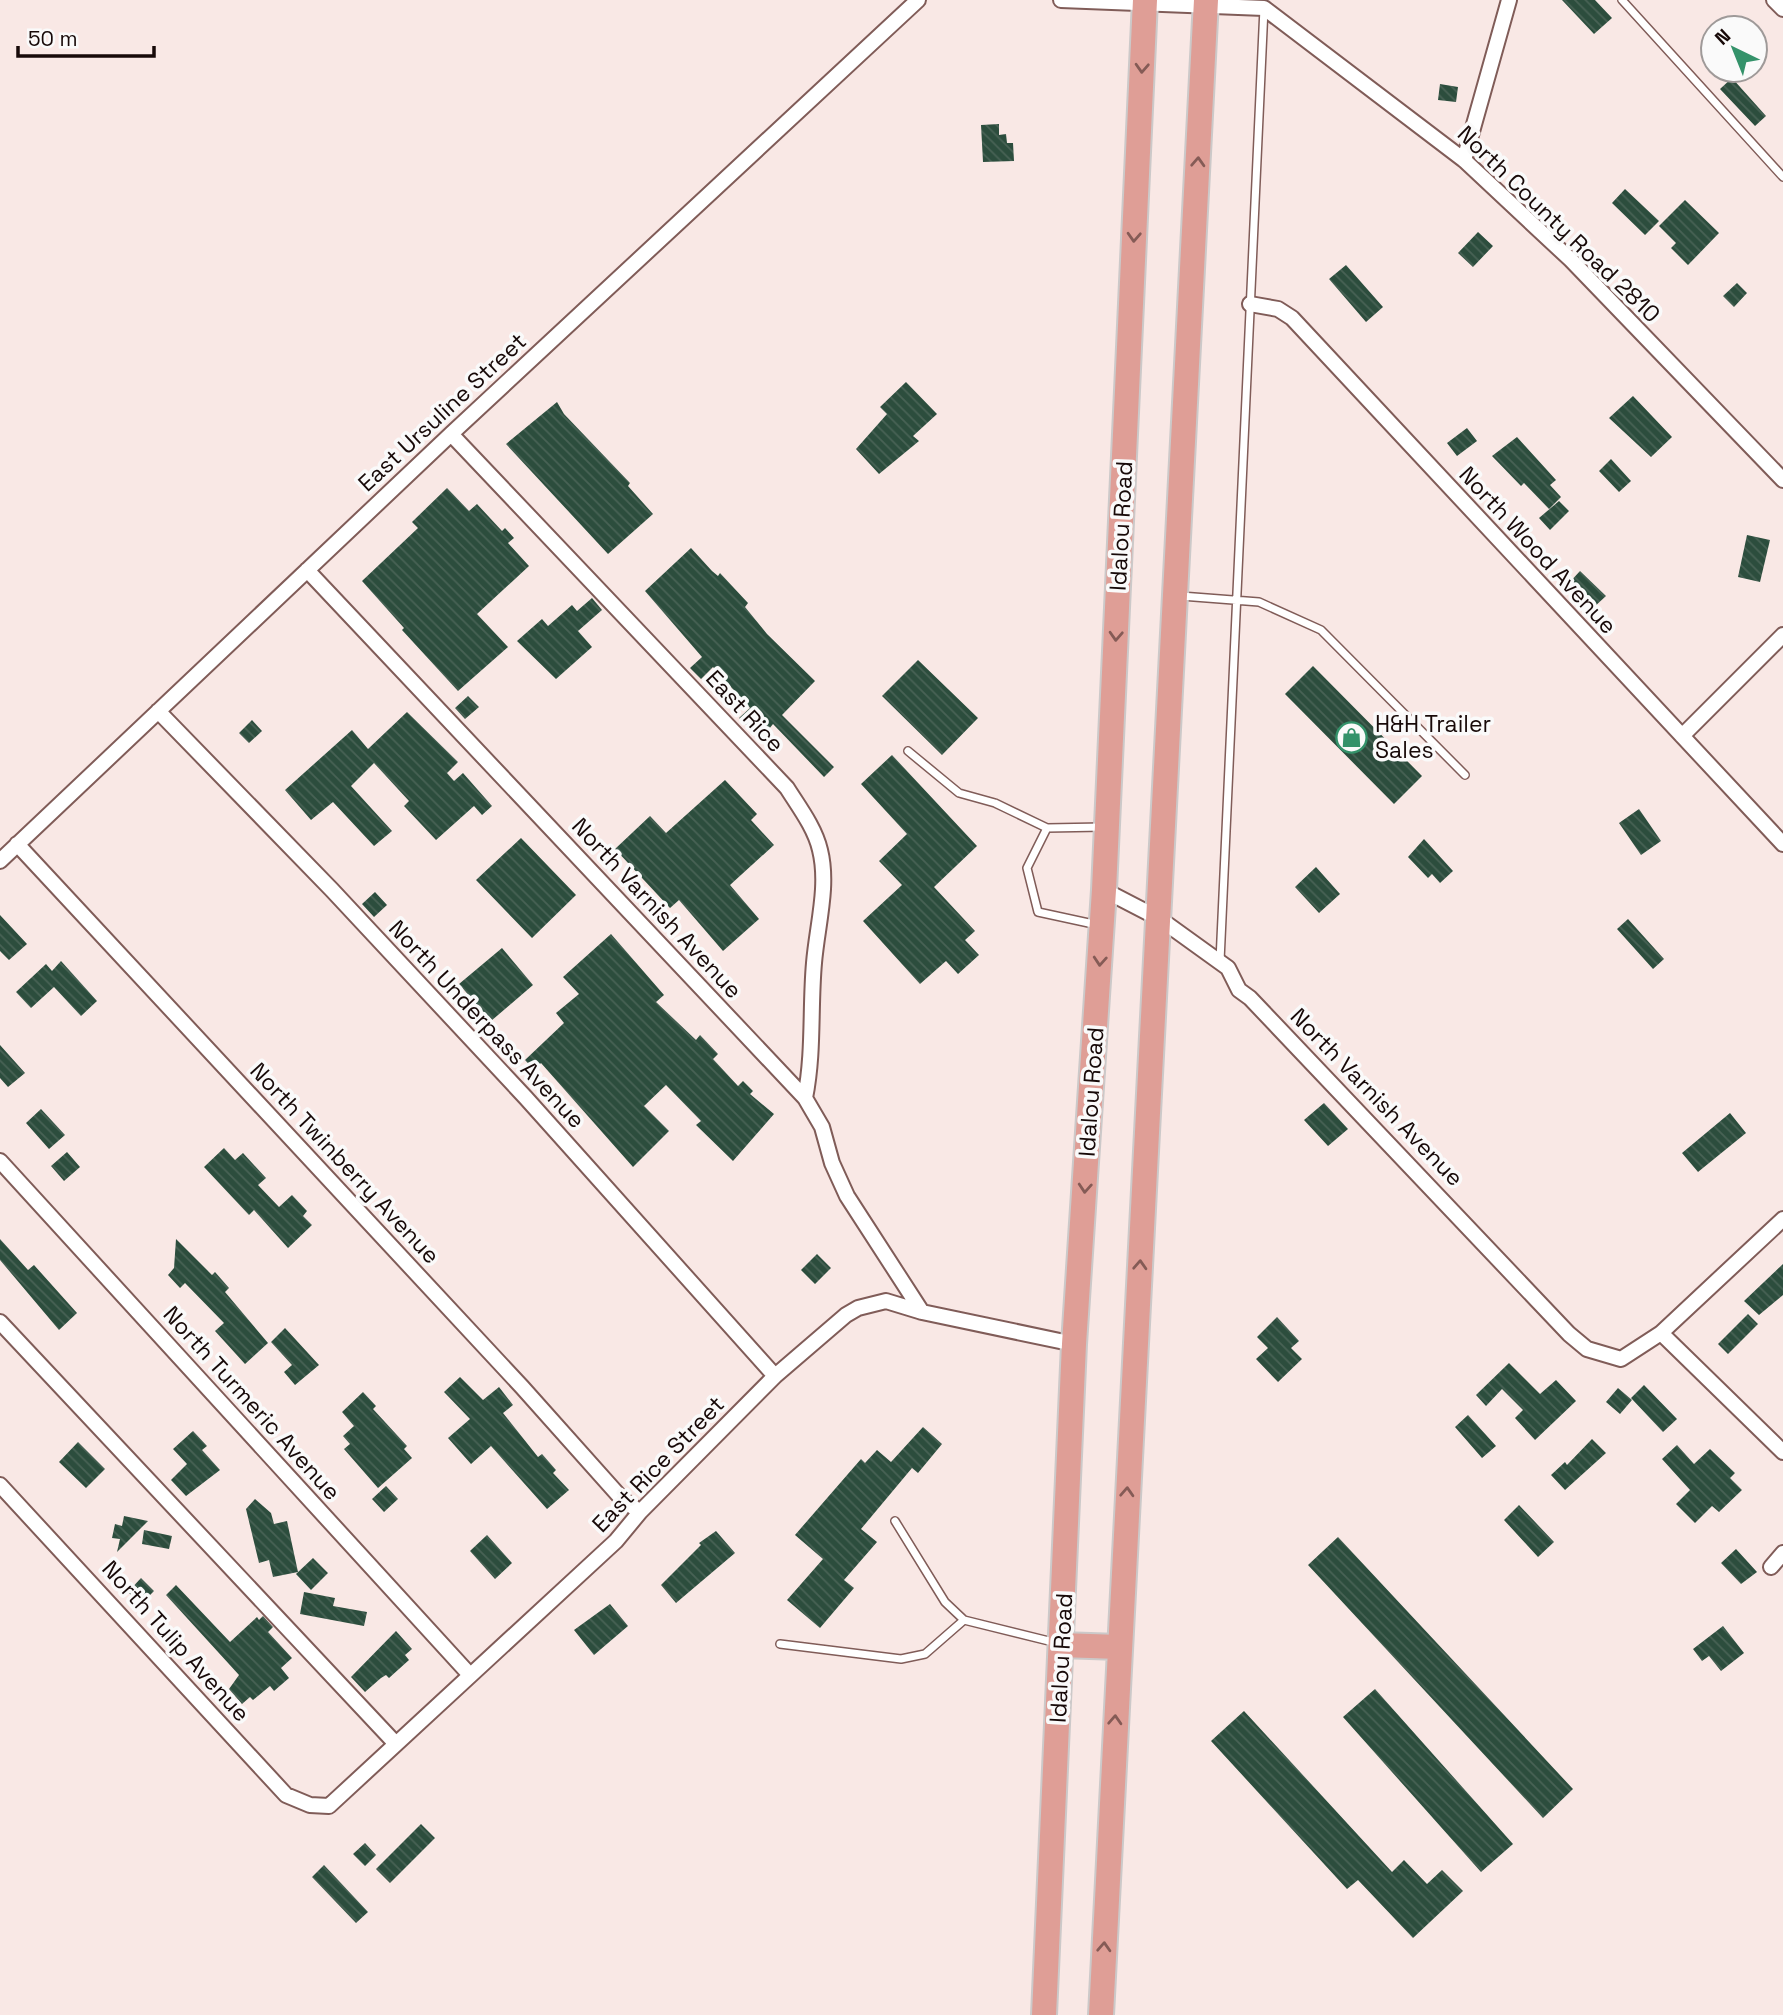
<svg xmlns="http://www.w3.org/2000/svg" width="1783" height="2015" font-family="'Space Grotesk',sans-serif">
<style>
.building{fill:url(#building-back-hatch)}
.lines{fill:none;stroke-linecap:round;stroke-linejoin:round}
.service-casing{stroke:#805c58;stroke-width:10}
.minor-casing{stroke:#805c58;stroke-width:18}
.trunk-casing{stroke:#ccc9c9;stroke-width:28}
.service{stroke:#fff;stroke-width:7}
.minor{stroke:#fff;stroke-width:14}
.trunk{stroke:#df9e96;stroke-width:24}
.oneway{stroke:#855b56}
.labels{text-anchor:middle;dominant-baseline:central;stroke-width:7;stroke-linejoin:round;paint-order:stroke}
.street-label{font-size:23px;fill:#170908;stroke:#fafafa}
.poi-label{font-size:23px;fill:#170908;stroke:#fafafa;text-anchor:start}
</style>
<defs>
<pattern id="building-back-hatch" width="6" height="6" patternUnits="userSpaceOnUse" patternTransform="scale(1.75)"><rect width="6" height="6" fill="#2c4d3d"/><path d="M-1 5l2 2M0 0l6 6M5-1l2 2" fill="none" stroke="#486255"/></pattern>
</defs>
<rect width="100%" height="100%" fill="#f9e8e5"/>
<!-- building -->
<path class="building" d="M 1562,0 L 1595,0 L 1612,18 L 1594,34 Z
M 1732,78 L 1766,116 L 1755,126 L 1720,89 Z
M 1440,84 L 1458,87 L 1456,102 L 1438,100 Z
M 999,124 L 999,135 L 1006,134 L 1007,143 L 1013,143 L 1014,161 L 983,162 L 981,125 Z
M 1625,189 L 1659,221 L 1645,235 L 1612,203 Z
M 1685,200 L 1719,233 L 1688,265 L 1671,248 L 1676,243 L 1659,226 Z
M 1478,232 L 1493,246 L 1473,267 L 1458,253 Z
M 1346,265 L 1383,307 L 1366,322 L 1329,279 Z
M 1737,283 L 1747,293 L 1734,307 L 1723,296 Z
M 906,382 L 937,414 L 913,436 L 919,441 L 879,474 L 856,449 L 887,414 L 880,407 Z
M 1633,396 L 1672,437 L 1651,457 L 1609,418 Z
M 557,402 L 564,414 L 630,483 L 628,486 L 653,514 L 608,554 L 506,444 Z
M 1467,428 L 1477,441 L 1457,456 L 1447,443 Z
M 1517,437 L 1556,480 L 1550,485 L 1561,497 L 1549,509 L 1524,483 L 1521,486 L 1492,456 Z
M 1611,459 L 1631,481 L 1619,492 L 1599,471 Z
M 447,488 L 469,511 L 477,504 L 502,531 L 505,528 L 514,538 L 508,543 L 529,566 L 477,614 L 508,647 L 458,691 L 402,630 L 404,628 L 362,581 L 418,528 L 412,522 Z
M 1559,501 L 1569,511 L 1550,530 L 1539,518 Z
M 1747,535 L 1770,540 L 1760,582 L 1738,577 Z
M 691,548 L 712,571 L 718,576 L 720,573 L 748,603 L 745,607 L 767,634 L 815,681 L 782,715 L 834,767 L 824,777 L 773,724 L 769,729 L 761,721 L 751,730 L 739,718 L 750,708 L 713,667 L 701,679 L 690,668 L 702,657 L 645,591 Z
M 1580,571 L 1606,596 L 1593,608 L 1568,584 Z
M 592,598 L 602,610 L 578,631 L 592,647 L 556,679 L 517,641 L 542,619 L 548,626 L 572,605 L 577,611 Z
M 918,660 L 978,718 L 942,755 L 882,696 Z
M 1313,666 L 1422,776 L 1394,804 L 1285,694 Z
M 468,696 L 479,707 L 465,719 L 455,708 Z
M 407,712 L 458,762 L 447,773 L 454,781 L 463,773 L 492,806 L 482,815 L 474,806 L 436,840 L 404,806 L 409,801 L 374,763 L 351,786 L 392,831 L 374,846 L 333,802 L 311,820 L 285,790 L 352,730 L 368,749 Z
M 252,720 L 262,731 L 249,743 L 239,733 Z
M 892,755 L 977,846 L 934,887 L 975,931 L 965,940 L 979,955 L 958,974 L 946,961 L 920,984 L 863,921 L 902,885 L 879,861 L 907,834 L 861,784 Z
M 725,780 L 757,814 L 751,820 L 774,845 L 730,885 L 759,919 L 723,951 L 679,900 L 670,908 L 615,849 L 650,816 L 666,833 Z
M 1639,809 L 1661,841 L 1641,855 L 1619,823 Z
M 521,838 L 576,895 L 532,938 L 476,880 Z
M 1424,839 L 1453,871 L 1440,883 L 1432,874 L 1428,878 L 1408,857 Z
M 1316,867 L 1340,894 L 1319,913 L 1295,887 Z
M 375,892 L 387,905 L 374,917 L 362,904 Z
M 0,915 L 27,944 L 9,960 L 0,951 Z
M 1628,919 L 1664,959 L 1653,969 L 1617,929 Z
M 611,934 L 664,995 L 656,1002 L 696,1040 L 700,1035 L 718,1054 L 713,1059 L 738,1086 L 743,1081 L 753,1091 L 750,1094 L 774,1114 L 733,1161 L 696,1125 L 701,1121 L 666,1085 L 644,1106 L 669,1131 L 633,1167 L 541,1063 L 534,1070 L 525,1060 L 564,1023 L 556,1013 L 579,994 L 563,977 Z
M 502,948 L 533,985 L 491,1021 L 459,984 Z
M 61,961 L 97,1001 L 81,1016 L 54,987 L 31,1008 L 16,992 L 46,964 L 52,971 Z
M 0,1045 L 25,1073 L 8,1087 L 0,1078 Z
M 1324,1103 L 1348,1129 L 1328,1146 L 1304,1120 Z
M 41,1109 L 65,1135 L 49,1149 L 26,1123 Z
M 1730,1113 L 1746,1133 L 1698,1172 L 1682,1153 Z
M 224,1148 L 235,1160 L 243,1153 L 266,1178 L 258,1185 L 279,1207 L 292,1195 L 307,1211 L 303,1216 L 312,1225 L 288,1248 L 254,1210 L 249,1215 L 204,1167 Z
M 67,1152 L 80,1167 L 64,1181 L 51,1166 Z
M 0,1239 L 28,1270 L 34,1265 L 77,1313 L 59,1330 L 0,1260 Z
M 176,1239 L 212,1275 L 215,1272 L 229,1288 L 225,1292 L 268,1343 L 245,1364 L 215,1331 L 224,1323 L 185,1283 L 180,1288 L 168,1275 L 174,1268 Z
M 817,1254 L 831,1268 L 815,1284 L 801,1270 Z
M 1783,1264 L 1783,1295 L 1759,1315 L 1744,1301 Z
M 1748,1314 L 1758,1324 L 1728,1354 L 1718,1344 Z
M 1277,1317 L 1299,1341 L 1291,1348 L 1302,1359 L 1278,1382 L 1256,1359 L 1268,1348 L 1257,1337 Z
M 285,1328 L 319,1365 L 295,1385 L 284,1372 L 292,1365 L 271,1342 Z
M 1509,1363 L 1540,1394 L 1556,1380 L 1576,1401 L 1535,1440 L 1515,1418 L 1523,1410 L 1502,1389 L 1486,1406 L 1476,1395 Z
M 460,1377 L 483,1400 L 499,1387 L 513,1405 L 503,1413 L 538,1457 L 542,1454 L 556,1470 L 553,1473 L 569,1490 L 547,1509 L 491,1446 L 471,1464 L 448,1438 L 470,1419 L 444,1392 Z
M 1644,1385 L 1677,1419 L 1663,1432 L 1631,1398 Z
M 1618,1388 L 1632,1400 L 1620,1414 L 1606,1402 Z
M 363,1392 L 376,1406 L 373,1409 L 407,1446 L 404,1449 L 412,1458 L 378,1488 L 344,1449 L 350,1444 L 343,1436 L 354,1426 L 342,1412 Z
M 1468,1415 L 1496,1446 L 1482,1458 L 1455,1427 Z
M 923,1427 L 942,1444 L 918,1473 L 912,1468 L 861,1529 L 877,1542 L 844,1580 L 854,1588 L 820,1628 L 787,1600 L 823,1559 L 795,1535 L 861,1459 L 865,1463 L 877,1450 L 891,1462 Z
M 193,1431 L 207,1446 L 202,1450 L 220,1470 L 186,1496 L 171,1480 L 187,1464 L 173,1449 Z
M 1592,1439 L 1606,1453 L 1565,1490 L 1551,1475 L 1565,1462 L 1567,1465 Z
M 78,1442 L 105,1469 L 86,1488 L 59,1462 Z
M 1677,1445 L 1694,1464 L 1710,1449 L 1735,1473 L 1730,1478 L 1742,1490 L 1719,1512 L 1712,1506 L 1695,1523 L 1676,1504 L 1690,1490 L 1662,1459 Z
M 386,1486 L 398,1499 L 384,1512 L 372,1499 Z
M 255,1499 L 271,1513 L 274,1524 L 287,1521 L 298,1572 L 273,1577 L 269,1560 L 259,1563 L 246,1509 Z
M 1519,1505 L 1554,1542 L 1538,1557 L 1504,1520 Z
M 124,1516 L 148,1521 L 117,1552 L 120,1539 L 112,1538 L 115,1524 L 122,1526 Z
M 144,1530 L 172,1536 L 169,1549 L 142,1544 Z
M 716,1531 L 735,1553 L 676,1603 L 661,1585 L 701,1545 L 699,1543 Z
M 487,1535 L 512,1563 L 495,1579 L 470,1551 Z
M 1338,1537 L 1573,1789 L 1543,1818 L 1308,1565 Z
M 1736,1549 L 1757,1572 L 1741,1584 L 1721,1563 Z
M 313,1558 L 328,1573 L 311,1590 L 296,1574 Z
M 141,1578 L 154,1591 L 141,1604 L 128,1592 Z
M 176,1585 L 230,1642 L 257,1617 L 259,1620 L 263,1616 L 273,1627 L 268,1632 L 292,1658 L 281,1668 L 289,1678 L 274,1691 L 270,1686 L 253,1700 L 250,1697 L 242,1704 L 229,1689 L 239,1675 L 166,1595 Z
M 304,1592 L 335,1598 L 333,1606 L 367,1612 L 364,1626 L 300,1614 Z
M 610,1604 L 628,1626 L 594,1655 L 574,1630 Z
M 1723,1626 L 1744,1653 L 1721,1671 L 1709,1656 L 1702,1661 L 1693,1649 Z
M 396,1631 L 412,1649 L 405,1655 L 409,1660 L 389,1678 L 386,1675 L 381,1678 L 365,1692 L 351,1677 Z
M 1375,1689 L 1513,1844 L 1481,1872 L 1343,1717 Z
M 1244,1711 L 1392,1872 L 1404,1860 L 1427,1884 L 1442,1870 L 1463,1891 L 1413,1938 L 1358,1880 L 1347,1889 L 1211,1741 Z
M 421,1824 L 435,1838 L 390,1883 L 376,1869 Z
M 365,1843 L 376,1855 L 365,1866 L 353,1854 Z
M 324,1865 L 368,1912 L 356,1923 L 312,1877 Z"/>
<g class="lines">
<defs>
<path id="service" d="M 1622,0 L 1783,177
M 1181,596 L 1259,602 L 1321,630 L 1465,775
M 908,751 L 959,793 L 995,803 L 1047,828
M 1098,925 L 1038,912 L 1027,868 L 1047,828 L 1103,827
M 1220,961 L 1264,8
M 895,1521 L 945,1602 L 964,1620
M 780,1644 L 901,1659 L 925,1654 L 964,1620 L 1057,1643"/>
<path id="minor" d="M 1061,0 L 1264,8 L 1464,160 L 1571,260 L 1783,480
M 1774,0 L 1783,9
M 1464,160 L 1509,0
M 1250,304 L 1278,309 L 1292,318 L 1783,844
M 451,434 L 787,788 C 799,807 815,828 820,850 C 829,886 817,926 814,963 C 810,1008 814,1053 805,1098
M 307,570 L 805,1098 L 822,1127 L 832,1163 L 847,1196 L 922,1312
M 158,711 L 332,890 L 526,1098 L 775,1376
M 1682,736 L 1783,635
M 17,844 L 522,1387 L 622,1499 L 640,1512
M 0,861 L 451,434 L 918,0
M 1104,890 L 1160,919 L 1228,968 L 1239,990 L 1250,998 L 1569,1334 L 1587,1349 L 1621,1359 L 1661,1333 L 1783,1219
M 0,1161 L 470,1675
M 0,1322 L 396,1744
M 1661,1333 L 1783,1452
M 0,1485 L 286,1795 L 310,1805 L 329,1806 L 616,1541 L 640,1512 L 775,1376 L 846,1315 L 858,1308 L 886,1301 L 922,1312 L 1074,1344
M 1771,1567 L 1783,1553"/>
<path id="trunk" d="M 1061,1645 L 1119,1647
M 1044,2015 L 1074,1344 L 1104,890 L 1145,0
M 1101,2015 L 1206,0"/>
</defs>
<!-- service casing -->
<use href="#service" class="service-casing"/>
<!-- minor casing -->
<use href="#minor" class="minor-casing"/>
<!-- trunk casing -->
<use href="#trunk" class="trunk-casing"/>
<!-- service -->
<use href="#service" class="service"/>
<!-- minor -->
<use href="#minor" class="minor"/>
<!-- trunk -->
<use href="#trunk" class="trunk"/>
</g>
<!-- one-way arrows -->
<defs><path id="oneway-chevron" d="M-2-3.5L2.5 0L-2 3.5" fill="none" stroke-width="1.6" stroke-linecap="round" stroke-linejoin="round" transform="scale(1.75)"/></defs>
<g class="oneway">
<use href="#oneway-chevron" transform="translate(1142 68) rotate(93)"/>
<use href="#oneway-chevron" transform="translate(1198 162) rotate(-87)"/>
<use href="#oneway-chevron" transform="translate(1134 237) rotate(93)"/>
<use href="#oneway-chevron" transform="translate(1116 636) rotate(93)"/>
<use href="#oneway-chevron" transform="translate(1100 961) rotate(94)"/>
<use href="#oneway-chevron" transform="translate(1085 1188) rotate(94)"/>
<use href="#oneway-chevron" transform="translate(1140 1265) rotate(-87)"/>
<use href="#oneway-chevron" transform="translate(1127 1492) rotate(-87)"/>
<use href="#oneway-chevron" transform="translate(1115 1720) rotate(-87)"/>
<use href="#oneway-chevron" transform="translate(1104 1947) rotate(-87)"/>
</g>
<!-- icons -->
<defs>
<symbol id="shop-ring" viewBox="-11 -11 22 22"><circle r="9.5" fill="#fafafa" stroke="#34926a" stroke-width="1.5"/><path d="M-5-2.5h2.3a2.7 3.5 0 0 1 5.4 0H5L5.5 6h-11ZM-1.5-2.5h3a1.5 2.3 0 0 0-3 0Z" fill="#34926a"/></symbol>
</defs>
<g fill-rule="evenodd">
<use href="#shop-ring" x="1334" y="720" width="35" height="35"/>
</g>
<g class="labels">
<!-- street labels -->
<g class="street-label">
<text transform="translate(1559 224) rotate(44)">North County Road 2810</text>
<text transform="translate(442 412) rotate(-43)">East Ursuline Street</text>
<text transform="translate(1121 526) rotate(-87)">Idalou Road</text>
<text transform="translate(1538 550) rotate(47)">North Wood Avenue</text>
<text transform="translate(745 711) rotate(47)">East Rice</text>
<text transform="translate(657 908) rotate(47)">North Varnish Avenue</text>
<text transform="translate(487 1024) rotate(47)">North Underpass Avenue</text>
<text transform="translate(1091 1092) rotate(-86)">Idalou Road</text>
<text transform="translate(1377 1097) rotate(46)">North Varnish Avenue</text>
<text transform="translate(345 1163) rotate(47)">North Twinberry Avenue</text>
<text transform="translate(252 1403) rotate(48)">North Turmeric Avenue</text>
<text transform="translate(658 1464) rotate(-46)">East Rice Street</text>
<text transform="translate(176 1641) rotate(48)">North Tulip Avenue</text>
<text transform="translate(1061 1658) rotate(-87)">Idalou Road</text>
</g>
<!-- poi labels -->
<g class="poi-label">
<text x="1375" y="724">H&amp;H Trailer<tspan x="1375" dy="26">Sales</tspan></text>
</g>
</g>
<!-- north arrow -->
<g transform="translate(1734 49) rotate(317)"><circle r="33" fill="#fafafa" stroke="#9f9a99" stroke-width="2"/>
<path d="M0-5L12 26L0 18L-12 26Z" fill="#34926a"/>
<text y="-10" font-size="19" font-weight="bold" text-anchor="middle" fill="#170908">N</text>
</g>
<!-- scale -->
<path d="M18 46v10h136v-10" fill="none" stroke="#170908" stroke-width="3.5"/>
<text x="28" y="46" font-size="21" fill="#170908" stroke="#fafafa" stroke-width="5" paint-order="stroke">50 m</text>
</svg>
